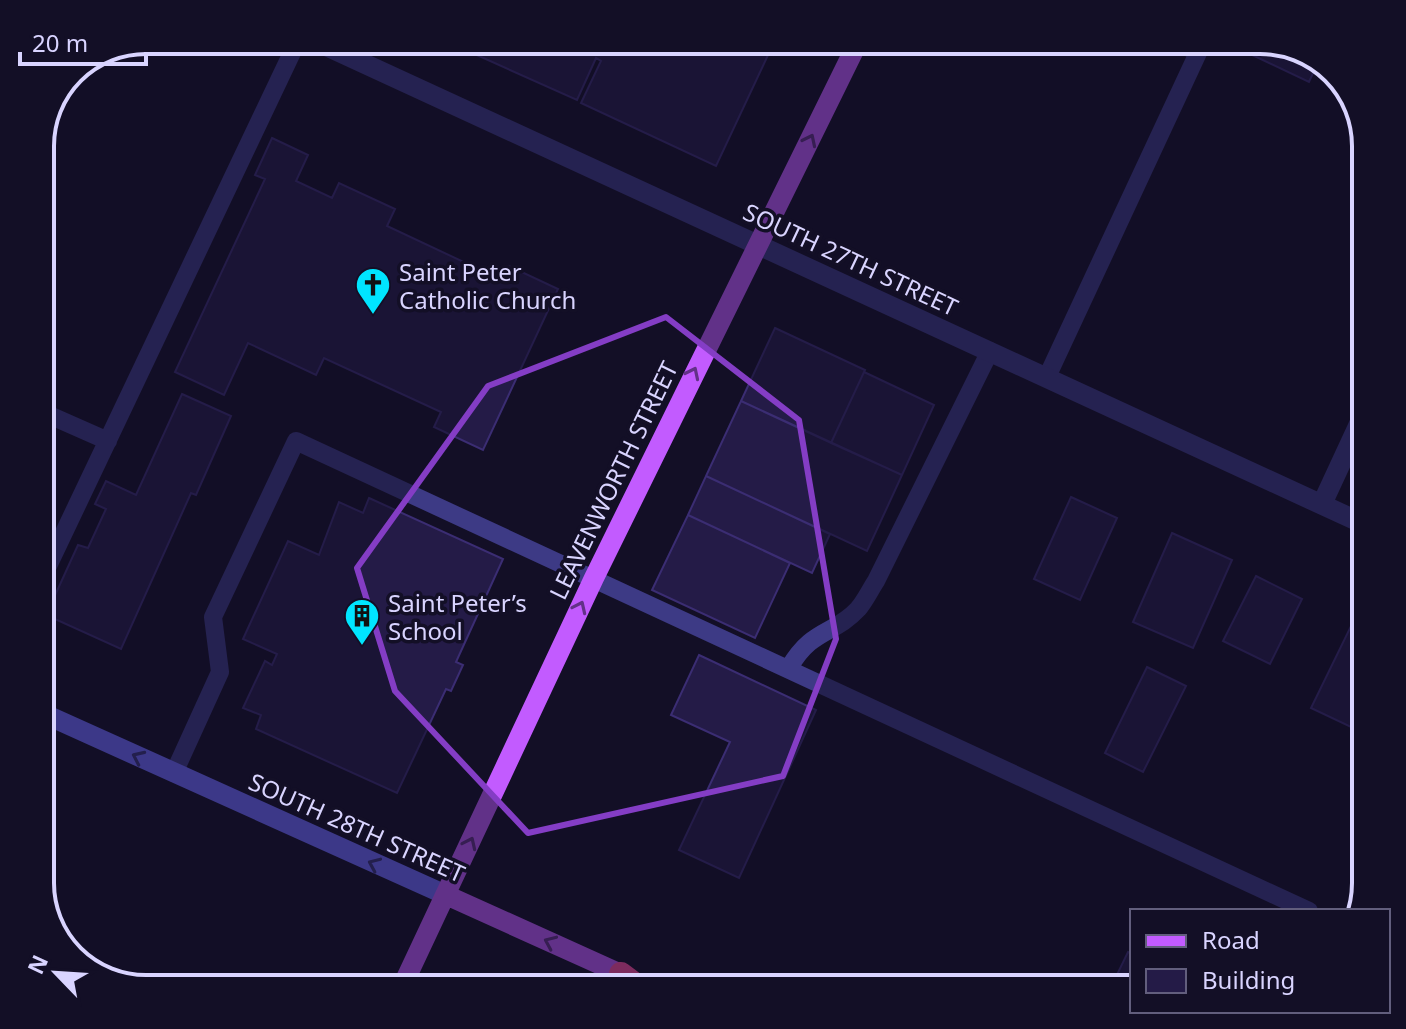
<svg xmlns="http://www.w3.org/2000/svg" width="1406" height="1029" font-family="'Noto Sans',sans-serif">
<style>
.building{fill:#241b47;stroke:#3b2d73;stroke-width:2}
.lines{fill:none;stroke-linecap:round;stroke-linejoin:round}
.service{stroke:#3d3a85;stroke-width:18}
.minor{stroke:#3d3a85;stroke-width:20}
.secondary{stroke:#6f6bff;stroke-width:20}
.primary{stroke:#c25bff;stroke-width:20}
.motorway{stroke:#ff4fa3;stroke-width:24}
.oneway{stroke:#623188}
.oneway2{stroke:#38347d}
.marked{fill:none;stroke:#843dc5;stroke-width:6;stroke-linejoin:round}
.labels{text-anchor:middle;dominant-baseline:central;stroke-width:7;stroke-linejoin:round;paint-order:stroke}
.street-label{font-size:24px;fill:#d9d4ff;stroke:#130f26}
.poi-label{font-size:24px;fill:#d9d4ff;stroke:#130f26;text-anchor:start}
.rim{fill:none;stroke:#d9d4ff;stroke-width:4}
</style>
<rect width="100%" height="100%" fill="#130f26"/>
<!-- building -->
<path class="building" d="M 476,40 L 742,40 L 769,53 L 716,166 L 581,103 L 601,61 L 596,58 L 577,100 L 470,52 Z
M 742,40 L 780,40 L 773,55 Z
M 1227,40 L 1260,40 L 1319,60 L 1309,82 L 1227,43 Z
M 272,138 L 308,155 L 296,181 L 332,198 L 339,183 L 395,209 L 387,226 L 502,280 L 509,266 L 558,289 L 483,450 L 434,427 L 441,412 L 324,358 L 316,375 L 248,343 L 224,395 L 175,372 L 265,179 L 255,175 Z
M 775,328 L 865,370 L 831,443 L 741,401 Z
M 864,372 L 934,405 L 902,475 L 831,443 Z
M 182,394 L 231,416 L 196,495 L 191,493 L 121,649 L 46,615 L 78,545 L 88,548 L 106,509 L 95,504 L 106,481 L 136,495 Z
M 741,401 L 902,475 L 867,551 L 706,476 Z
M 706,476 L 830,534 L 812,573 L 688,515 Z
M 1071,497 L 1117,518 L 1080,600 L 1034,579 Z
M 369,498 L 503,559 L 456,662 L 463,665 L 451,691 L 446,689 L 397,793 L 256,729 L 261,715 L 243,708 L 265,661 L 272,665 L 277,654 L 243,639 L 288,541 L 319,555 L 339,502 L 363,513 Z
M 688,515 L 790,563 L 755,638 L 652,590 Z
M 1172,533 L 1232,560 L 1193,648 L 1133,622 Z
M 1256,576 L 1302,599 L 1270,664 L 1223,641 Z
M 1352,624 L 1366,631 L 1366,697 L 1351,727 L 1311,708 Z
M 699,655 L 816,710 L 739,878 L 679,850 L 730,742 L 671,715 Z
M 1147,667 L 1186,686 L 1143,772 L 1105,753 Z
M 1128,952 L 1132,954 L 1132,989 L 1110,989 Z"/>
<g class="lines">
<!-- service -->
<path class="service" d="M 1172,40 L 1198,52
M 1047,377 L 1204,40
M 40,411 L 108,441
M 40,583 L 298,40
M 789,668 C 812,628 834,635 858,609 C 865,601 870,590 876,581 L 990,351
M 174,773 L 220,672 L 213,617 L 296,441 L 1309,911"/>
<!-- minor -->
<path class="minor" d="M 313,40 L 1366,525
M 1322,504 L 1366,409"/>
<!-- secondary -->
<path class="secondary" d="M 40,712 L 446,895"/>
<!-- primary -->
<path class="primary" d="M 446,895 L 621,974
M 401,989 L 594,578 L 859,40"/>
<!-- motorway -->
<path class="motorway" d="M 621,974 L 641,989"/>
</g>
<!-- one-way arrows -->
<defs><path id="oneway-chevron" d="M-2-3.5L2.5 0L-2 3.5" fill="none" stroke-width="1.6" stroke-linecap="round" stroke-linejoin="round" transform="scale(2)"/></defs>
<g class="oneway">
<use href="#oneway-chevron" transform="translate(810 140) rotate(-64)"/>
<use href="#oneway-chevron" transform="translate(693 373) rotate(-64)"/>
<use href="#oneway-chevron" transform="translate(580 607) rotate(-65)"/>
<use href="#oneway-chevron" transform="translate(470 843) rotate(-65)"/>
<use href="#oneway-chevron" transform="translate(550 942) rotate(-156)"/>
</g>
<g class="oneway2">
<use href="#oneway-chevron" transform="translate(138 757) rotate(-155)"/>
<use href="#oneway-chevron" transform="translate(374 864) rotate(-156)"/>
</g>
<!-- marked area -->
<path d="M0 0H1406V1029H0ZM 666,317 L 799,420 L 836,639 L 783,776 L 528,833 L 395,691 L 357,568 L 488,386 Z" fill="#130f26" fill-opacity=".55" fill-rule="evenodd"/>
<path class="marked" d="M 666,317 L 799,420 L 836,639 L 783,776 L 528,833 L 395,691 L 357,568 L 488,386 Z"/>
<!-- icons -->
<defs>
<symbol id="church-pin" viewBox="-11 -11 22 30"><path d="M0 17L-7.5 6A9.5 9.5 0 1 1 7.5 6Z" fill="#00e5ff" stroke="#130f26"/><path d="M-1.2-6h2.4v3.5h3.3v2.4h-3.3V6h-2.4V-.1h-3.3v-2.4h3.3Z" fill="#111"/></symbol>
<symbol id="building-pin" viewBox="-11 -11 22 30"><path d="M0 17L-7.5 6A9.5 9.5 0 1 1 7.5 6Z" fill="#00e5ff" stroke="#130f26"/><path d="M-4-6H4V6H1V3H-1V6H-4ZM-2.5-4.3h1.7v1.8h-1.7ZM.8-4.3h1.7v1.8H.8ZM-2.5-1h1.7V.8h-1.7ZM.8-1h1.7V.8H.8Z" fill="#111"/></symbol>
</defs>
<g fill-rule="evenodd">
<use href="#church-pin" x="353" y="265" width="40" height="54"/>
<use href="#building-pin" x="342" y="596" width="40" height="54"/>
</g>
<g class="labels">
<!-- street labels -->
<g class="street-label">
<text transform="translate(851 259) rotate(25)">SOUTH 27TH STREET</text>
<text transform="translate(613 480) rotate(-64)">LEAVENWORTH STREET</text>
<text transform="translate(357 827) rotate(24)">SOUTH 28TH STREET</text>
</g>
<!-- poi labels -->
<g class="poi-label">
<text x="399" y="271">Saint Peter<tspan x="399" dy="28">Catholic Church</tspan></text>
<text x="388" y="602">Saint Peter’s<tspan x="388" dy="28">School</tspan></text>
</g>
</g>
<!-- crop -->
<path d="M0 0H1406V1029H0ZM146 54H1260A92 92 0 0 1 1352 146V883A92 92 0 0 1 1260 975H146A92 92 0 0 1 54 883V146A92 92 0 0 1 146 54Z" fill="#130f26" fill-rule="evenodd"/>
<path class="rim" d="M146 54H1260A92 92 0 0 1 1352 146V883A92 92 0 0 1 1260 975H146A92 92 0 0 1 54 883V146A92 92 0 0 1 146 54Z"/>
<!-- legend -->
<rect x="1130" y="909" width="260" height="104" fill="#130f26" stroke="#625e7d" stroke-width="2"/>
<rect x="1146" y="935" width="40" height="12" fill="#c25bff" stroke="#625e7d" stroke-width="2"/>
<text x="1202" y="949" font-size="24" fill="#d9d4ff">Road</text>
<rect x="1146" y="969" width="40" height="24" fill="#241b47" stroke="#625e7d" stroke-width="2"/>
<text x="1202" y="989" font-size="24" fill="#d9d4ff">Building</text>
<!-- north arrow -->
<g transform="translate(56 973) rotate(295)" stroke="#130f26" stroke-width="6" paint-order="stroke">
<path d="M0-6L14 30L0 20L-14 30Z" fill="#d9d4ff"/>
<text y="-12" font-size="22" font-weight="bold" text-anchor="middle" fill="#d9d4ff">N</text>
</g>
<!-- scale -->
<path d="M20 52v12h126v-12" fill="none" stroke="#d9d4ff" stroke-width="4"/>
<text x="32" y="52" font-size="24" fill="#d9d4ff" stroke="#130f26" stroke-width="6" paint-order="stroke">20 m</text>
</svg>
